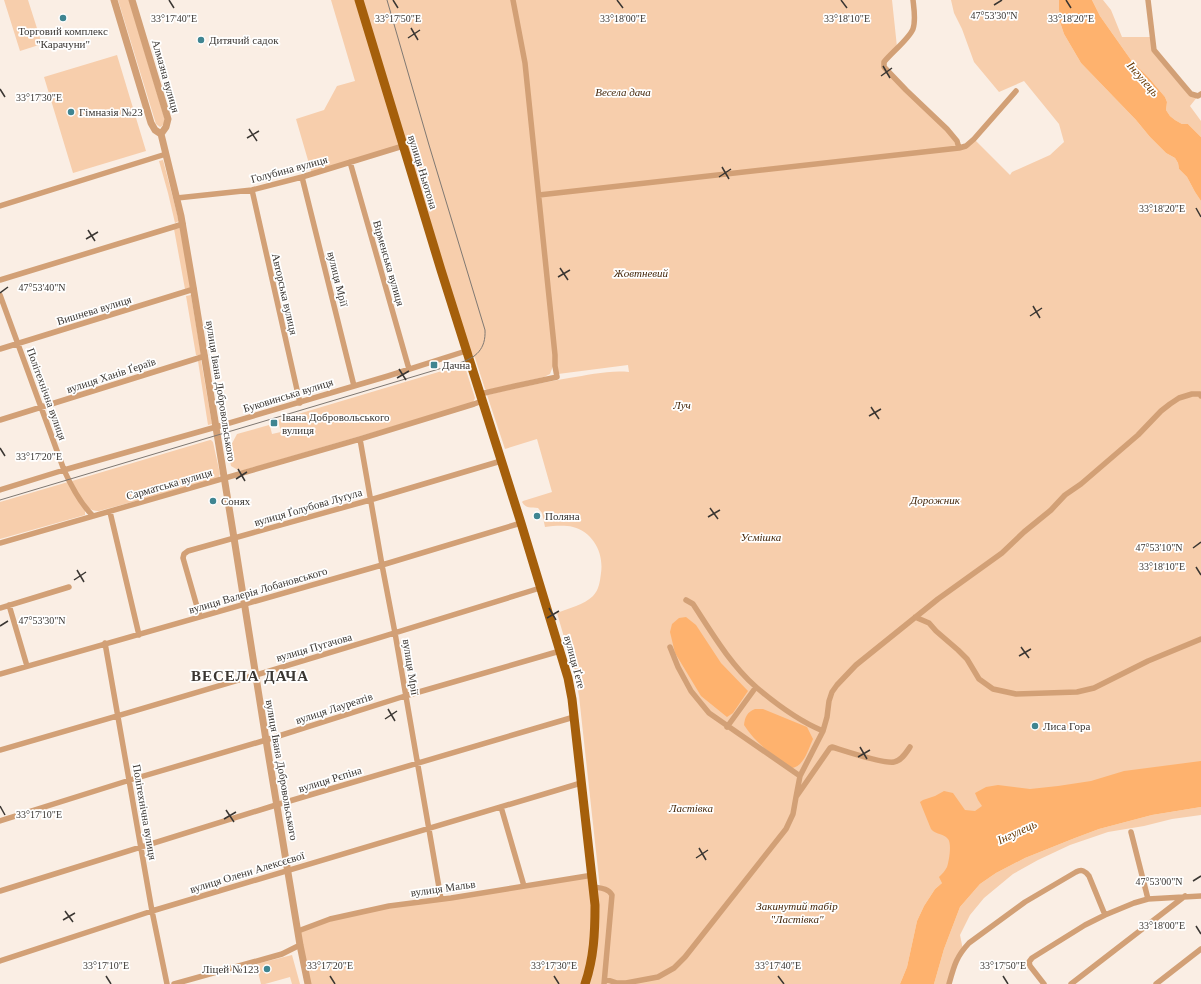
<svg xmlns="http://www.w3.org/2000/svg" width="1201" height="984" font-family="Georgia,serif">
<style>
.green{fill:#f7ceac}
.water{fill:#feb26e}
.lines{fill:none;stroke-linecap:round;stroke-linejoin:round}
.minor{stroke:#d2a076;stroke-width:5.5}
.tertiary{stroke:#d2a076;stroke-width:7}
.primary{stroke:#a55f0b;stroke-width:9}
.tram{stroke:#7f7872;stroke-width:1}
.ticks{fill:none;stroke:#3a3632;stroke-width:1.5}
.poi-dot{fill:#3f8591;stroke:#fff;stroke-width:1.5}
.labels{text-anchor:middle;dominant-baseline:central;stroke-width:3.5;stroke-linejoin:round;paint-order:stroke}
.poi-label{font-size:11px;fill:#3a3632;stroke:#fff;text-anchor:start}
.street-label{font-size:11px;fill:#3a3632;stroke:#fff}
.park-label{font-size:11px;font-style:italic;fill:#45270a;stroke:#fff}
.water-label{font-size:12px;font-style:italic;fill:#673700;stroke:#fff}
.district-label{font-size:15px;font-weight:bold;letter-spacing:1px;fill:#3a3632;stroke:#fff}
.ticks-label{font-size:10px;text-anchor:middle;fill:#3a3632;stroke:#fff;stroke-width:3.5;stroke-linejoin:round;paint-order:stroke}
</style>
<rect width="100%" height="100%" fill="#faeee4"/>
<!-- green -->
<path class="green" d="M 4,0 L 28,0 L 42,44 L 20,51 Z
M 118,0 L 129,0 L 165,120 L 165,122 L 162,126 L 160,127 L 156,124 Z
M 331,0 L 356,0 L 400,147 L 312,174 L 296,119 L 324,110 L 337,86 L 355,81 Z
M 363,0 L 892,0 L 897,47 L 884,67 L 947,129 L 959,148 L 974,139 L 1010,175 L 1012,172 L 1050,155 L 1064,142 L 1059,124 L 1024,81 L 999,92 L 974,62 L 962,29 L 954,13 L 951,0 L 1059,0 L 1059,10 L 1060,22 L 1064,34 L 1081,63 L 1136,120 L 1150,137 L 1166,153 L 1175,158 L 1178,163 L 1179,169 L 1187,177 L 1195,192 L 1201,201 L 1201,773 L 942,883 L 935,889 L 924,906 L 917,921 L 907,967 L 900,984 L 308,984 L 298,931 L 356,913 L 593,875 L 594,887 L 600,888 L 579,696 L 575,675 L 557,613 C 569,608 584,605 593,596 C 599,590 600,581 601,573 C 604,553 593,532 573,527 C 564,525 554,526 545,527 L 542,513 L 538,508 C 531,507 526,509 522,502 L 523,501 L 552,492 L 537,439 L 505,449 L 487,395 C 514,388 541,383 569,378 C 589,375 609,370 629,372 L 628,365 L 558,374 L 553,366 L 550,374 L 544,377 L 487,390 L 485,389 L 475,358 L 469,349 Z
M 1092,0 L 1103,0 L 1111,10 L 1122,37 L 1152,37 L 1154,50 L 1185,87 L 1198,96 L 1190,106 L 1201,121 L 1201,137 L 1188,124 L 1182,124 L 1175,120 L 1170,116 L 1166,110 L 1167,102 L 1165,97 L 1149,78 L 1131,60 L 1100,16 Z
M 117,55 L 146,151 L 73,173 L 44,77 Z
M 163,160 L 179,221 L 175,223 L 168,193 L 159,161 Z
M 180,228 L 191,288 L 185,289 L 174,229 Z
M 191,295 L 201,355 L 196,355 L 186,296 Z
M 201,360 L 212,424 L 208,425 L 198,361 Z
M 462,365 L 465,367 L 475,398 L 473,403 L 241,471 L 238,470 L 231,466 L 228,451 L 237,434 L 269,425 L 270,426 L 272,434 L 281,432 L 278,420 Z
M 210,440 L 211,440 L 213,442 L 220,474 L 219,477 L 217,479 L 99,511 C 84,512 78,493 72,481 Z
M 68,482 L 85,510 L 85,515 L 0,539 L 0,502 Z
M 1201,807 L 1201,815 L 1172,819 L 1144,826 L 1108,832 L 1070,845 L 1038,860 L 1013,874 L 984,898 L 970,915 L 960,935 L 963,950 L 949,984 L 934,984 L 944,949 L 960,907 L 980,884 L 996,873 L 1025,858 L 1075,838 L 1099,829 L 1152,815 Z
M 292,955 L 300,984 L 292,984 L 290,977 L 265,984 L 261,984 L 256,964 Z"/>
<!-- water -->
<path class="water" d="M 1059,0 L 1092,0 L 1100,16 L 1131,60 L 1149,78 L 1165,97 L 1167,102 L 1166,110 L 1170,116 L 1175,120 L 1182,124 L 1188,124 L 1201,137 L 1201,201 L 1195,192 L 1187,177 L 1179,169 L 1178,163 L 1175,158 L 1166,153 L 1150,137 L 1136,120 L 1081,63 L 1064,34 L 1060,22 L 1059,10 Z
M 686,617 L 696,625 L 721,663 L 748,691 L 733,713 L 727,717 L 701,696 L 675,653 L 670,632 L 672,624 L 679,618 Z
M 755,709 L 763,709 L 807,727 L 813,739 C 808,750 804,766 792,768 C 774,756 756,744 744,725 C 745,717 747,712 755,709 Z
M 1201,761 L 1201,807 L 1152,815 L 1099,829 L 1075,838 L 1025,858 L 996,873 L 980,884 L 960,907 L 944,949 L 934,984 L 900,984 L 907,967 L 917,921 L 924,906 L 935,889 L 942,883 L 939,877 C 942,874 945,871 947,867 C 949,861 952,844 948,839 C 943,833 936,835 931,829 L 920,802 L 923,800 L 935,796 L 944,791 L 953,793 L 965,810 L 975,811 L 982,806 L 978,800 L 975,793 L 986,787 L 998,785 L 1030,789 L 1058,786 L 1091,781 L 1124,771 Z"/>
<g class="lines">
<!-- minor -->
<path class="minor" d="M 913,0 C 914,9 916,20 913,29 C 909,39 891,53 884,62 L 884,67 L 906,90 L 947,129 L 957,141 L 959,148
M 1148,0 L 1154,50 L 1185,87 L 1191,94 L 1198,96 L 1201,94
M 350,162 L 409,369
M 302,177 L 354,386
M 252,190 L 300,403
M 539,195 L 959,148 L 966,146 L 974,139 L 1016,91
M 177,198 L 252,190 L 302,177 L 403,146
M 0,206 L 166,154
M 0,280 L 183,224
M 0,295 L 64,470 C 72,488 80,503 93,516
M 0,349 L 194,289
M 480,394 L 515,386 L 557,377 L 555,366 L 555,355 L 525,63 L 513,0
M 0,420 L 205,356
M 360,439 L 382,565 L 395,633 L 441,899
M 0,490 L 64,470 L 216,427 L 388,376 L 466,351
M 110,512 L 139,635
M 0,543 L 360,439 L 474,404 L 482,401
M 686,600 L 693,604 C 712,633 730,664 756,687
M 9,605 L 27,666
M 0,608 L 69,587
M 200,617 L 183,558 L 184,554 L 188,551 L 370,500 L 501,461
M 915,617 L 929,623 L 936,631 L 958,650 L 967,659 L 979,679 L 993,689 L 1016,694 L 1077,692 L 1094,688 L 1148,661 L 1201,639
M 105,643 L 152,911 L 167,984
M 670,647 L 678,667 L 691,691 L 709,713 L 800,776
M 0,674 L 382,565 L 521,523
M 727,727 L 756,687 C 776,704 799,721 823,731
M 0,750 C 181,698 361,644 540,588
M 796,797 L 800,776 L 823,731 L 827,717 L 829,701 L 832,692 L 837,685 L 856,665 L 938,599 L 1002,553 L 1024,532 L 1051,510 L 1065,495 L 1081,484 L 1138,435 L 1161,411 L 1170,404 L 1179,398 L 1192,394 L 1200,394 L 1201,396
M 501,807 L 524,886
M 0,821 L 130,780 L 266,740 L 405,696 L 560,651
M 1131,832 L 1148,899
M 594,887 C 600,888 608,888 612,895 L 604,984
M 0,891 L 276,805 L 574,717
M 298,931 L 330,919 L 389,906 L 451,898 L 593,875
M 0,961 L 152,911 L 581,783
M 605,979 L 617,983 L 626,983 L 658,977 L 674,968 L 685,957 L 786,829 L 793,814 L 796,797 L 830,748 L 832,747 C 845,751 883,764 894,762 C 901,761 906,753 910,747
M 174,984 L 282,954 L 300,945
M 949,984 C 954,966 956,957 969,943 L 1025,902 L 1076,872 C 1082,869 1085,871 1089,876 L 1105,915
M 1044,984 L 1030,966 L 1029,962 L 1032,958 L 1085,925 L 1105,915 L 1134,903 L 1148,899 L 1201,896
M 1071,984 L 1185,896
M 1156,984 L 1201,949"/>
<!-- tertiary -->
<path class="tertiary" d="M 114,0 L 151,123 L 155,130 L 161,134
M 132,0 L 168,119 L 166,127 L 161,134
M 161,134 L 181,216 L 193,286 L 234,538 L 266,740 L 300,945 L 308,984"/>
<!-- primary -->
<path class="primary" d="M 359,0 L 441,270 L 521,523 L 568,678 L 572,699 L 595,905 C 595,932 594,958 585,984"/>
<!-- tram -->
<path class="tram" d="M 0,500 L 459,363 C 476,358 486,349 485,330 L 429,145 L 387,0"/>
</g>
<!-- ticks -->
<path class="ticks" d="M 169,0 L 174,8M 393,0 L 398,8M 617,0 L 623,8M 841,0 L 847,8M 1066,0 L 1071,8M 994,5 L 1002,0M 411,28 L 418,40M 408,38 L 420,30M 883,66 L 890,78M 881,76 L 892,68M 0,89 L 5,97M 249,129 L 257,141M 247,138 L 259,131M 722,167 L 729,179M 719,177 L 731,169M 1196,208 L 1201,217M 88,230 L 95,241M 86,239 L 98,232M 560,268 L 568,280M 558,277 L 570,270M 0,293 L 8,287M 1033,306 L 1040,318M 1030,316 L 1042,308M 399,369 L 406,380M 397,378 L 409,371M 871,407 L 879,419M 869,416 L 881,409M 0,448 L 5,456M 238,469 L 245,481M 236,479 L 247,472M 710,508 L 718,519M 708,517 L 720,510M 1193,548 L 1201,542M 1196,567 L 1201,575M 77,570 L 84,582M 74,580 L 86,572M 549,608 L 556,620M 547,618 L 559,611M 0,626 L 8,621M 1021,647 L 1029,658M 1019,656 L 1031,649M 388,709 L 395,721M 385,719 L 397,711M 860,747 L 867,759M 858,757 L 870,750M 0,806 L 5,815M 226,810 L 234,822M 224,819 L 236,812M 699,848 L 706,860M 696,858 L 708,850M 1193,881 L 1201,876M 65,911 L 73,922M 63,920 L 75,913M 1196,926 L 1201,934M 106,976 L 111,984M 330,976 L 335,984M 554,976 L 559,984M 778,976 L 784,984M 1003,976 L 1008,984"/>
<!-- markers -->
<g class="poi-dot">
<circle cx="63" cy="18" r="4"/>
<circle cx="201" cy="40" r="4"/>
<circle cx="71" cy="112" r="4"/>
<rect x="430" y="361" width="8" height="8" rx="2"/>
<rect x="270" y="419" width="8" height="8" rx="2"/>
<circle cx="213" cy="501" r="4"/>
<circle cx="537" cy="516" r="4"/>
<circle cx="1035" cy="726" r="4"/>
<circle cx="267" cy="969" r="4"/>
</g>
<g class="labels">
<!-- poi labels -->
<g class="poi-label">
<text x="63" y="31" text-anchor="middle">Торговий комплекс<tspan x="63" dy="13">"Карачуни"</tspan></text>
<text x="209" y="40">Дитячий садок</text>
<text x="79" y="112">Гімназія №23</text>
<text x="442" y="365">Дачна</text>
<text x="282" y="417">Івана Добровольського<tspan x="282" dy="13">вулиця</tspan></text>
<text x="221" y="501">Сонях</text>
<text x="545" y="516">Поляна</text>
<text x="1043" y="726">Лиса Гора</text>
<text x="259" y="969" text-anchor="end">Ліцей №123</text>
</g>
<!-- street labels -->
<g class="street-label">
<text transform="translate(166 76) rotate(74)">Алмазна вулиця</text>
<text transform="translate(289 169) rotate(-15)">Голубина вулиця</text>
<text transform="translate(423 172) rotate(73)">вулиця Ньютона</text>
<text transform="translate(389 263) rotate(74)">Вірменська вулиця</text>
<text transform="translate(338 279) rotate(76)">вулиця Мрії</text>
<text transform="translate(285 294) rotate(77)">Авторська вулиця</text>
<text transform="translate(94 310) rotate(-17)">Вишнева вулиця</text>
<text transform="translate(111 375) rotate(-18)">вулиця Ханів Ґераїв</text>
<text transform="translate(221 391) rotate(81)">вулиця Івана Добровольського</text>
<text transform="translate(47 394) rotate(70)">Політехнічна вулиця</text>
<text transform="translate(288 395) rotate(-17)">Буковинська вулиця</text>
<text transform="translate(169 484) rotate(-16)">Сарматська вулиця</text>
<text transform="translate(308 507) rotate(-16)">вулиця Ґолубова Луґула</text>
<text transform="translate(258 590) rotate(-16)">вулиця Валерія Лобановського</text>
<text transform="translate(314 647) rotate(-16)">вулиця Пугачова</text>
<text transform="translate(575 662) rotate(75)">вулиця Ґете</text>
<text transform="translate(411 667) rotate(81)">вулиця Мрії</text>
<text transform="translate(334 708) rotate(-18)">вулиця Лауреатів</text>
<text transform="translate(282 770) rotate(80)">вулиця Івана Добровольського</text>
<text transform="translate(330 779) rotate(-17)">вулиця Рєпіна</text>
<text transform="translate(145 812) rotate(80)">Політехнічна вулиця</text>
<text transform="translate(247 872) rotate(-17)">вулиця Олени Алексєєвої</text>
<text transform="translate(443 888) rotate(-8)">вулиця Мальв</text>
</g>
<!-- park labels -->
<g class="park-label">
<text x="623" y="92">Весела дача</text>
<text x="641" y="273">Жовтневий</text>
<text x="682" y="405">Луч</text>
<text x="935" y="500">Дорожник</text>
<text x="761" y="537">Усмішка</text>
<text x="691" y="808">Ластівка</text>
<text x="797" y="906">Закинутий табір<tspan x="797" dy="13">"Ластівка"</tspan></text>
</g>
<!-- water labels -->
<g class="water-label">
<text transform="translate(1143 79) rotate(49)">Інгулець</text>
<text transform="translate(1017 832) rotate(-25)">Інгулець</text>
</g>
<!-- district labels -->
<g class="district-label">
<text x="250" y="676">ВЕСЕЛА ДАЧА</text>
</g>
</g>
<g class="ticks-label">
<text x="994" y="19">47°53'30"N</text>
<text x="623" y="22">33°18'00"E</text>
<text x="847" y="22">33°18'10"E</text>
<text x="174" y="22">33°17'40"E</text>
<text x="398" y="22">33°17'50"E</text>
<text x="1071" y="22">33°18'20"E</text>
<text x="39" y="101">33°17'30"E</text>
<text x="1162" y="212">33°18'20"E</text>
<text x="42" y="291">47°53'40"N</text>
<text x="39" y="460">33°17'20"E</text>
<text x="1159" y="551">47°53'10"N</text>
<text x="1162" y="570">33°18'10"E</text>
<text x="42" y="624">47°53'30"N</text>
<text x="39" y="818">33°17'10"E</text>
<text x="1159" y="885">47°53'00"N</text>
<text x="1162" y="929">33°18'00"E</text>
<text x="106" y="969">33°17'10"E</text>
<text x="330" y="969">33°17'20"E</text>
<text x="554" y="969">33°17'30"E</text>
<text x="778" y="969">33°17'40"E</text>
<text x="1003" y="969">33°17'50"E</text>
</g>
</svg>
